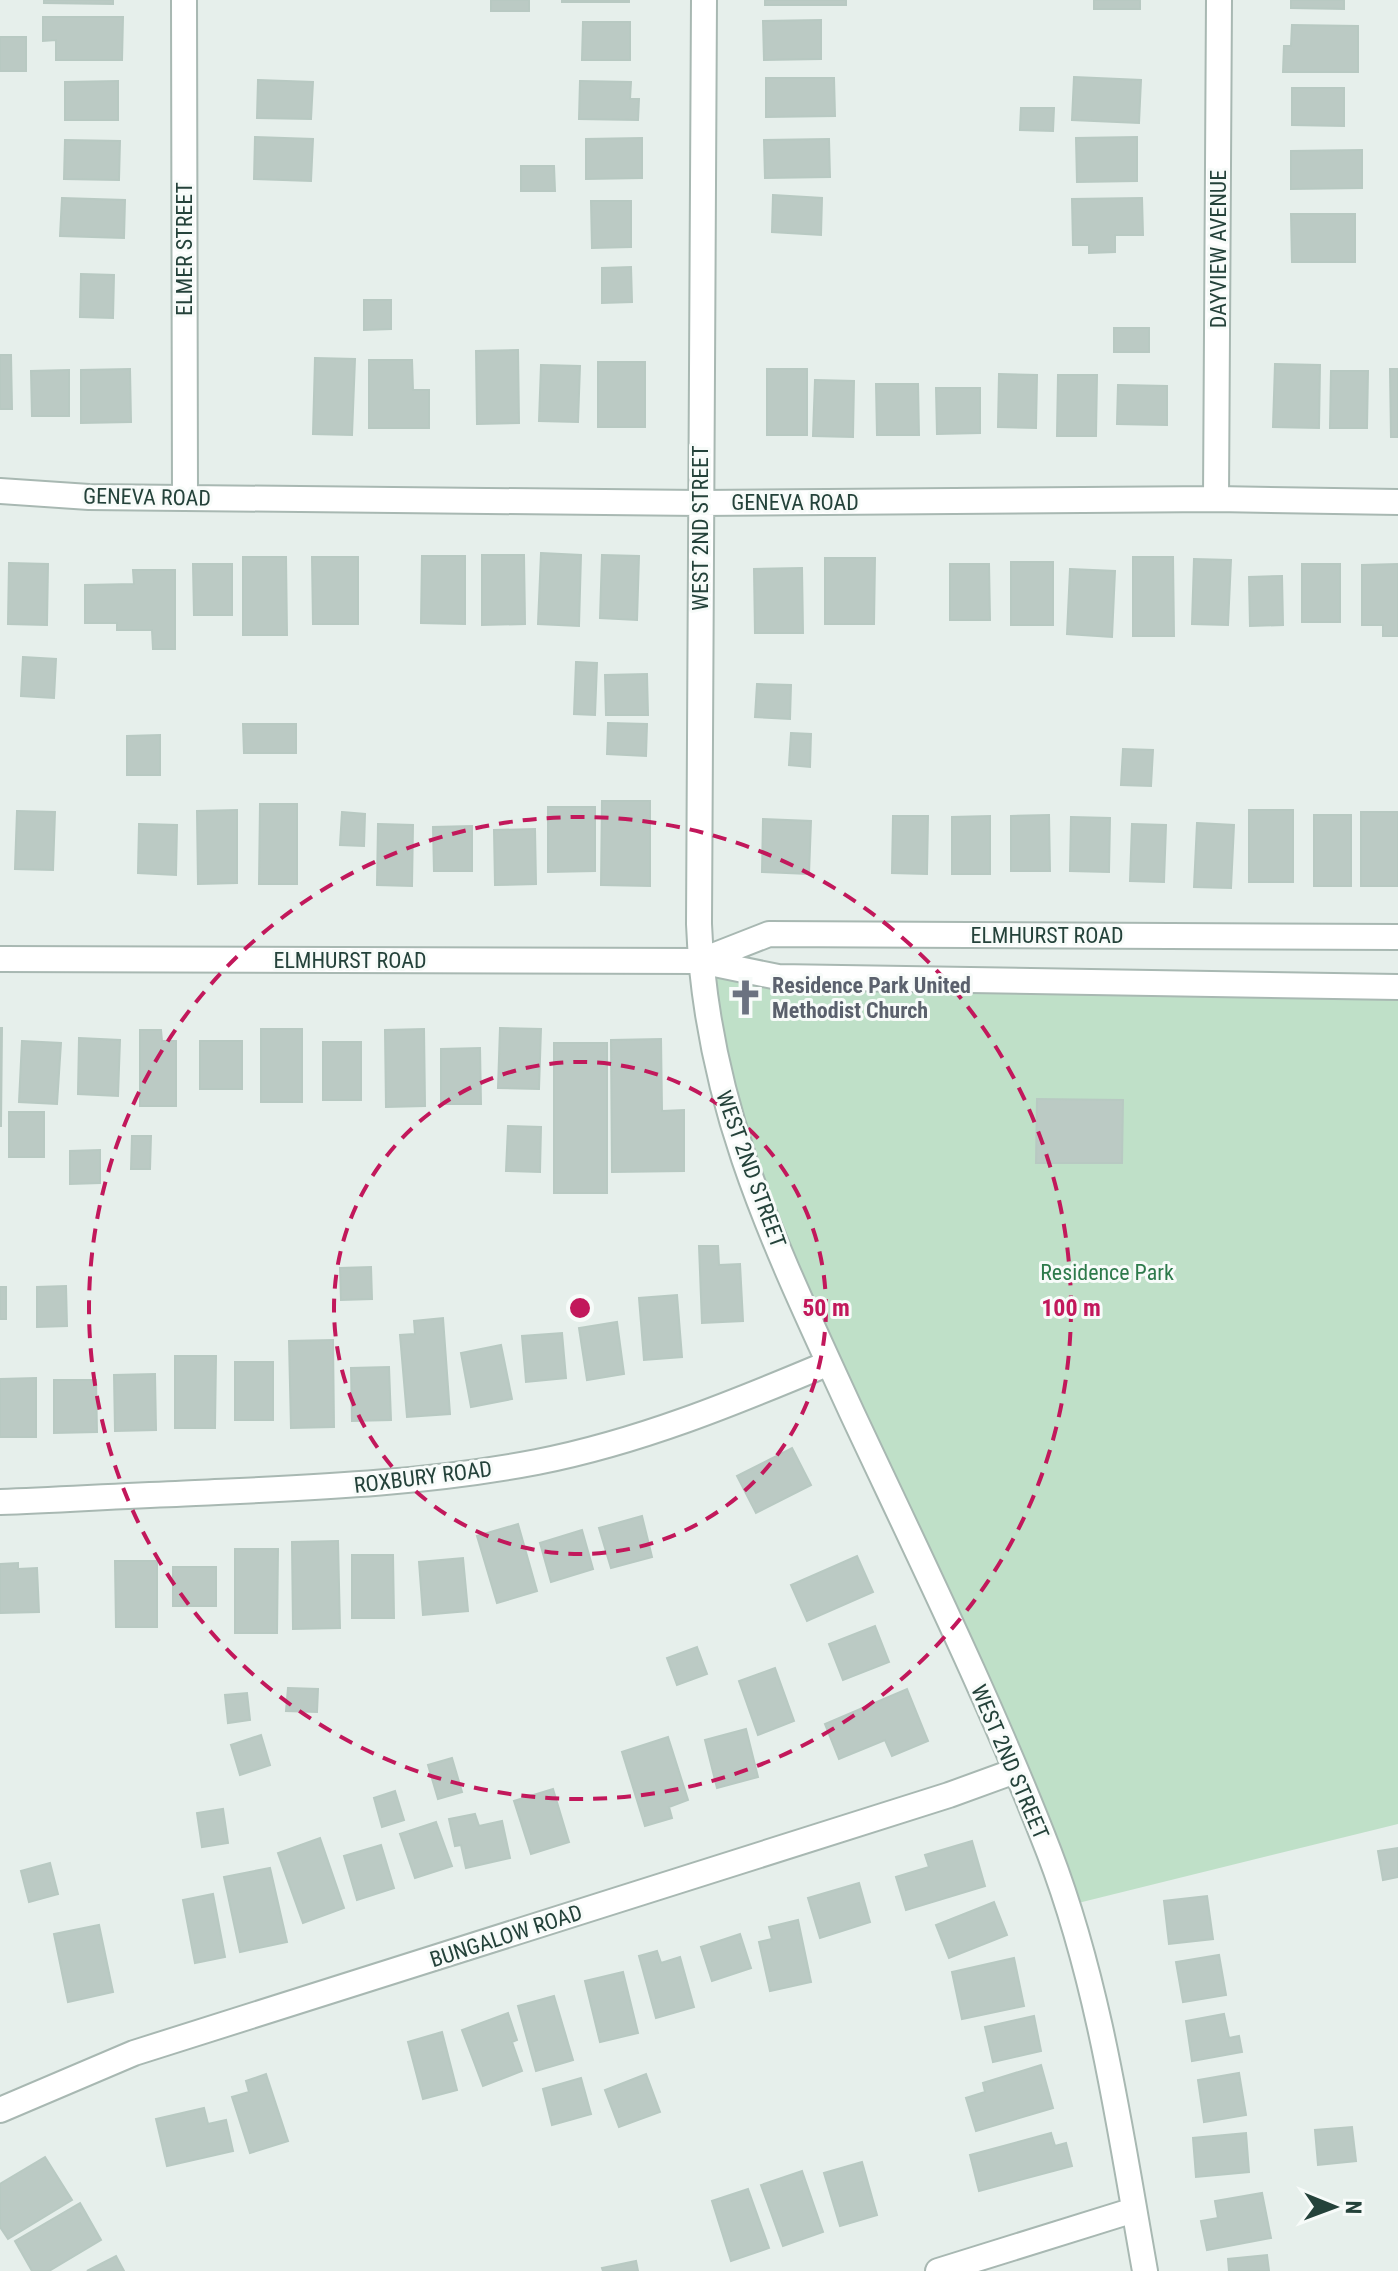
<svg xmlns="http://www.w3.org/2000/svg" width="1398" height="2271" font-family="'Roboto Condensed',sans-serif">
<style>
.green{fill:#bfe0c8}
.building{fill:#bbcac4;stroke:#b8c9c2;stroke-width:2}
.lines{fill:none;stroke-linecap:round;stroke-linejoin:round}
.minor-casing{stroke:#a8b8b2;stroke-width:28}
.tertiary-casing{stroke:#a8b8b2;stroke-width:28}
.minor{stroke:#fff;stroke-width:24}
.tertiary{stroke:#fff;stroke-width:24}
.ring{fill:none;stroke:#c2185b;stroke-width:4;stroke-dasharray:14 10}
.labels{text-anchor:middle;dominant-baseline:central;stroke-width:6;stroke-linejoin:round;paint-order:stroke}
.street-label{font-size:22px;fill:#24423a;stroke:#f7fbf9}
.worship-label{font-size:22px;font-weight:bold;fill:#5b616d;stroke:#f7fbf9;text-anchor:start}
.park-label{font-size:22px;fill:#2d7a4b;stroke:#f7fbf9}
.centre{fill:#c2185b;stroke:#f7fbf9;stroke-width:4}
.ring-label{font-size:24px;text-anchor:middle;font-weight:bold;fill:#c2185b;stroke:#f7fbf9;stroke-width:6;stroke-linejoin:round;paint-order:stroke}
</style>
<rect width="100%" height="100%" fill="#e6efeb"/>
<!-- green -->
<path class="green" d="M 700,961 L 778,977 L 1398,987 L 1398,1824 L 1066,1906 L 754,1191 Z"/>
<!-- building -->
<path class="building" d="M 44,0 L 113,0 L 113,4 L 44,3 Z
M 491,0 L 529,0 L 529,11 L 491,11 Z
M 562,0 L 629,0 L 629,2 L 562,2 Z
M 765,0 L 846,0 L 846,5 L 765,5 Z
M 1094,0 L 1140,0 L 1140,9 L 1094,9 Z
M 1291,0 L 1344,0 L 1344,9 L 1291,8 Z
M 43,17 L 123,17 L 122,60 L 56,60 L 56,40 L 43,41 Z
M 821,20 L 821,59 L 764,60 L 763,21 Z
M 583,22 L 630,22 L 630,60 L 582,60 Z
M 1292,25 L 1358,26 L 1358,72 L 1283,72 L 1284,46 L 1291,46 Z
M 0,37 L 26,37 L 26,71 L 0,71 Z
M 1074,77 L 1141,80 L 1139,123 L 1072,120 Z
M 766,78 L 834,78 L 835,116 L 766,117 Z
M 258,80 L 313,82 L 311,119 L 257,118 Z
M 118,81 L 118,120 L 65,120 L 65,82 Z
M 580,81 L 631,82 L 630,99 L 639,99 L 638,120 L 579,119 Z
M 1292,88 L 1344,88 L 1344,126 L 1292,125 Z
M 1021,108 L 1054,108 L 1053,131 L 1020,130 Z
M 255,137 L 313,139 L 311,181 L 254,179 Z
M 1137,137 L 1137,181 L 1077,182 L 1076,138 Z
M 642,138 L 642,178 L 586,179 L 586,139 Z
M 829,139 L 830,177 L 765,178 L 764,140 Z
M 65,140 L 120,141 L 119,180 L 64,179 Z
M 1362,150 L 1362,188 L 1291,189 L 1291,151 Z
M 521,166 L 554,166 L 555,191 L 521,191 Z
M 773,195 L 822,198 L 821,235 L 772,232 Z
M 62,198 L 125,200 L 124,238 L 60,236 Z
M 1142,198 L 1143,235 L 1115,235 L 1115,252 L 1089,253 L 1089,245 L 1073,245 L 1072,199 Z
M 591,201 L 631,201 L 631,247 L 592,248 Z
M 1291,214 L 1355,214 L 1355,262 L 1292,262 Z
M 631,267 L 632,302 L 602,303 L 602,268 Z
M 81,274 L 114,275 L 113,318 L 80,317 Z
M 364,300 L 391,300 L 391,329 L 364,330 Z
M 1114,328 L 1149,328 L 1149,352 L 1114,352 Z
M 518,350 L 519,423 L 477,424 L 476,351 Z
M 0,355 L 11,355 L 12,409 L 0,409 Z
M 315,358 L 355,359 L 352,435 L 313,434 Z
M 369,360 L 412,360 L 413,390 L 429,390 L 429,428 L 369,428 Z
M 598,362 L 645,362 L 645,427 L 598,427 Z
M 1275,364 L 1320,365 L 1319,428 L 1273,427 Z
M 541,365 L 580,366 L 578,422 L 539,421 Z
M 130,369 L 131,422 L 81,423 L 81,370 Z
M 767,369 L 807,369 L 807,435 L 767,435 Z
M 1390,369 L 1398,369 L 1398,437 L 1391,437 Z
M 69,370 L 69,416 L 32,416 L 31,371 Z
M 1331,371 L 1368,371 L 1367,428 L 1330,428 Z
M 999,374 L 1037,375 L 1036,428 L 998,427 Z
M 1058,375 L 1097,375 L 1096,436 L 1057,436 Z
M 815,380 L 854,381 L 853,437 L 813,436 Z
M 876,384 L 918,384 L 919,435 L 877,435 Z
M 1118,385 L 1167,386 L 1167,425 L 1117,424 Z
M 936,388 L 980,388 L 980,433 L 937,434 Z
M 541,553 L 581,555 L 579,626 L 538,624 Z
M 482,555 L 524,555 L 525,624 L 482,625 Z
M 602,555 L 639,556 L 637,620 L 600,618 Z
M 422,556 L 465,556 L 465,624 L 421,623 Z
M 243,557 L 286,557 L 287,635 L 243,635 Z
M 312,557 L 358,557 L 358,624 L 313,624 Z
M 1133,557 L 1173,557 L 1174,636 L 1133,636 Z
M 825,558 L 875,558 L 874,624 L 825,624 Z
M 1194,559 L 1231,560 L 1228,625 L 1192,624 Z
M 1011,562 L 1053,562 L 1053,625 L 1011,625 Z
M 9,563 L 48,564 L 47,625 L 8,624 Z
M 193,564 L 232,564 L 232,615 L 194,615 Z
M 950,564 L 989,564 L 990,620 L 950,620 Z
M 1302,564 L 1340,564 L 1340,622 L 1302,622 Z
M 1398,564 L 1398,636 L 1383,636 L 1383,625 L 1362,625 L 1362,565 Z
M 802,568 L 803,633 L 755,633 L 754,569 Z
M 1070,569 L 1115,571 L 1112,637 L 1067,634 Z
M 133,570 L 175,570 L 175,649 L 153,649 L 152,630 L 117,630 L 117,623 L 85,623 L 85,585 L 134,584 Z
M 1282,576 L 1283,625 L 1250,626 L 1249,577 Z
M 23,657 L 56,659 L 54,698 L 21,696 Z
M 576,662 L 597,663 L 595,715 L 574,714 Z
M 647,674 L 648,715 L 606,715 L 605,675 Z
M 757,684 L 791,685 L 790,719 L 755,717 Z
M 608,723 L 647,724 L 646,756 L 607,754 Z
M 243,724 L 296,724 L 296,753 L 244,753 Z
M 791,733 L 811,734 L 810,767 L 789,765 Z
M 160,735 L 160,775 L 127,775 L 127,736 Z
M 1123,749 L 1153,750 L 1151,786 L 1121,785 Z
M 602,801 L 650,801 L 650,886 L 601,885 Z
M 260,804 L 297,804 L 297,884 L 259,884 Z
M 548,807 L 595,807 L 595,871 L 548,872 Z
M 237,810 L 237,883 L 198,884 L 197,811 Z
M 1249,810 L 1293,810 L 1293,882 L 1249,882 Z
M 17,811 L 55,812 L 53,870 L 15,869 Z
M 342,812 L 365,814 L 364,846 L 340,845 Z
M 1361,812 L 1398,812 L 1398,886 L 1361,886 Z
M 1049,815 L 1050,871 L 1011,871 L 1011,816 Z
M 1314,815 L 1351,815 L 1351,886 L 1314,886 Z
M 893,816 L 928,816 L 927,874 L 892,873 Z
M 990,816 L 990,874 L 952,874 L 952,817 Z
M 1071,817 L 1110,818 L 1109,872 L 1070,871 Z
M 763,819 L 811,821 L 809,874 L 762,872 Z
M 1197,823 L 1234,825 L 1231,888 L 1194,887 Z
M 139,824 L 177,825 L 176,875 L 138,873 Z
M 378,824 L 413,825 L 412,886 L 377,885 Z
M 1132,824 L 1166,825 L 1164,882 L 1130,881 Z
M 472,826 L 472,871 L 434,871 L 433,827 Z
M 535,829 L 536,884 L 495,885 L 494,830 Z
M 0,1028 L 2,1028 L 1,1126 L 0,1126 Z
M 500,1028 L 541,1029 L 539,1089 L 498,1088 Z
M 261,1029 L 302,1029 L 302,1102 L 261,1102 Z
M 424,1029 L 425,1106 L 386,1107 L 385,1030 Z
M 140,1030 L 161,1030 L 162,1041 L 176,1041 L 176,1106 L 140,1106 Z
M 79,1038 L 120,1040 L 118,1096 L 78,1094 Z
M 661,1039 L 662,1111 L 684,1110 L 684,1171 L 612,1172 L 611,1040 Z
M 22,1041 L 61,1043 L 57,1104 L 19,1102 Z
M 200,1041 L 242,1041 L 242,1089 L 200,1089 Z
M 323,1042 L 361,1042 L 361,1100 L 323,1100 Z
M 554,1043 L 607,1043 L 607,1193 L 554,1193 Z
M 480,1048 L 481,1104 L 441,1104 L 441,1049 Z
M 1037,1099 L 1123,1100 L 1122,1163 L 1036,1163 Z
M 9,1112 L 44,1112 L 44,1157 L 9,1157 Z
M 508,1126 L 541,1127 L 540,1172 L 506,1171 Z
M 132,1136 L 151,1136 L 150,1169 L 131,1169 Z
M 100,1150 L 100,1183 L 70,1184 L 70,1151 Z
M 699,1246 L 718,1246 L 719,1265 L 740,1264 L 743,1321 L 702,1323 Z
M 371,1267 L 372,1299 L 341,1300 L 340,1268 Z
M 66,1286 L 67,1326 L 37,1327 L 37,1287 Z
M 0,1287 L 6,1287 L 6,1319 L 0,1319 Z
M 677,1295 L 682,1357 L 644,1360 L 639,1298 Z
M 443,1318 L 450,1414 L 407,1417 L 400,1335 L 415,1334 L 414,1321 Z
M 617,1322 L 624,1374 L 587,1380 L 579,1328 Z
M 562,1333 L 566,1378 L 526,1382 L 522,1336 Z
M 333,1340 L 334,1427 L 291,1428 L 289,1341 Z
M 501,1345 L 512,1399 L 471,1407 L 461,1353 Z
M 175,1356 L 216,1356 L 215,1428 L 175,1428 Z
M 235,1362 L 273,1362 L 273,1420 L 235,1420 Z
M 389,1367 L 391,1420 L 352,1421 L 351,1368 Z
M 155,1374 L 156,1430 L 115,1431 L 114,1375 Z
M 36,1378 L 36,1437 L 0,1437 L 0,1379 Z
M 54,1380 L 96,1380 L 97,1432 L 54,1433 Z
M 792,1448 L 811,1485 L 756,1513 L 737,1476 Z
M 642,1516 L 652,1557 L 611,1568 L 599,1528 Z
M 518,1524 L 537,1591 L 497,1603 L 477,1536 Z
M 582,1530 L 593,1569 L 551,1582 L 540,1543 Z
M 338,1541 L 340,1628 L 293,1629 L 292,1542 Z
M 235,1549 L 278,1549 L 277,1633 L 235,1633 Z
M 352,1555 L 393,1555 L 394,1618 L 352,1618 Z
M 857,1556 L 873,1592 L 807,1621 L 791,1585 Z
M 463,1558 L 468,1611 L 423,1615 L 419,1562 Z
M 115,1561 L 157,1561 L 157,1627 L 116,1627 Z
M 18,1563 L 18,1569 L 37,1568 L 39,1612 L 0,1613 L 0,1564 Z
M 173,1567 L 216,1567 L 216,1606 L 173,1606 Z
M 875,1626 L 889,1662 L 843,1680 L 829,1644 Z
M 697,1647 L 707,1674 L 677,1685 L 667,1658 Z
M 775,1668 L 794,1721 L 758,1735 L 739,1681 Z
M 288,1688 L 318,1689 L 317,1712 L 286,1711 Z
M 907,1689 L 928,1741 L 892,1756 L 885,1740 L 839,1759 L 825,1724 Z
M 247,1693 L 250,1720 L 228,1723 L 225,1695 Z
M 746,1729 L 758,1777 L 717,1788 L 705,1740 Z
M 261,1735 L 270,1765 L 240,1775 L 231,1745 Z
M 668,1737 L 688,1800 L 669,1807 L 672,1818 L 645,1826 L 622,1752 Z
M 452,1758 L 462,1792 L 438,1799 L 428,1765 Z
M 553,1789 L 569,1842 L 531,1854 L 514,1801 Z
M 395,1791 L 404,1820 L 382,1827 L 374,1798 Z
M 223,1809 L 228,1843 L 202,1847 L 197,1813 Z
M 475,1814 L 479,1826 L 502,1821 L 510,1858 L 466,1868 L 461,1845 L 455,1846 L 449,1819 Z
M 436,1822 L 452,1866 L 415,1878 L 400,1834 Z
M 320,1838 L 344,1908 L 303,1923 L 278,1853 Z
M 972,1841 L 985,1886 L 906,1910 L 896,1877 L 929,1867 L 925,1855 Z
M 381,1845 L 394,1888 L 357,1900 L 344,1856 Z
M 1398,1848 L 1398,1877 L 1383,1880 L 1378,1851 Z
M 50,1863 L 58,1894 L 29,1902 L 21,1871 Z
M 270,1868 L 287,1942 L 240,1952 L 224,1877 Z
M 859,1883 L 870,1922 L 820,1938 L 808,1898 Z
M 213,1894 L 225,1957 L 195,1963 L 183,1900 Z
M 1207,1896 L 1213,1939 L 1169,1944 L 1164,1901 Z
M 994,1902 L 1007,1935 L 949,1958 L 936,1925 Z
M 798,1920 L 811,1982 L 770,1991 L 759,1942 L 772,1939 L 769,1927 Z
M 99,1925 L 113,1992 L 68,2002 L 54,1934 Z
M 740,1934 L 751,1968 L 712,1981 L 701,1947 Z
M 657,1951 L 661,1963 L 680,1957 L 694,2007 L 656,2018 L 639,1956 Z
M 1219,1955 L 1226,1995 L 1183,2002 L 1176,1962 Z
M 1014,1958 L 1024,2006 L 962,2019 L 952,1972 Z
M 623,1972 L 638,2033 L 600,2042 L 585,1981 Z
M 554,1996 L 573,2060 L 536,2071 L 518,2006 Z
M 508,2013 L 517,2040 L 512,2042 L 522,2071 L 483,2086 L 462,2030 Z
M 1224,2014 L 1229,2038 L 1239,2036 L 1242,2052 L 1192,2061 L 1186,2021 Z
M 1034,2016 L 1041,2051 L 993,2062 L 985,2027 Z
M 442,2032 L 457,2090 L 423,2099 L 408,2042 Z
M 1041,2065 L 1053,2108 L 976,2131 L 966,2098 L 985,2092 L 983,2083 Z
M 1239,2073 L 1246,2115 L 1204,2122 L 1198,2080 Z
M 266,2074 L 288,2141 L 250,2153 L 232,2097 L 249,2092 L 246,2081 Z
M 646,2074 L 660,2112 L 619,2127 L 605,2090 Z
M 581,2078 L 591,2114 L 552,2125 L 543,2089 Z
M 204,2108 L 208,2124 L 226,2120 L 233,2151 L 167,2166 L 156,2119 Z
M 1352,2127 L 1356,2161 L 1318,2165 L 1315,2130 Z
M 1051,2133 L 1055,2146 L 1066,2143 L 1072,2166 L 979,2191 L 970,2155 Z
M 1246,2133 L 1249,2172 L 1196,2177 L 1193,2138 Z
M 45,2157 L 72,2200 L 8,2239 L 0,2227 L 0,2184 Z
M 862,2162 L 877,2215 L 840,2226 L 824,2173 Z
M 802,2171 L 823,2232 L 783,2246 L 761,2185 Z
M 748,2189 L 769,2248 L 731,2261 L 712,2201 Z
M 1262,2193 L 1271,2238 L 1207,2250 L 1201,2221 L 1218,2218 L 1215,2201 Z
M 80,2203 L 101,2240 L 49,2271 L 32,2271 L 15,2241 Z
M 1267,2255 L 1269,2271 L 1229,2271 L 1228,2259 Z
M 116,2256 L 124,2271 L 87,2271 Z
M 636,2261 L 638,2271 L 603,2271 L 602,2268 Z"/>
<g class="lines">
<defs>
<path id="minor" d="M 184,0 L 185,498
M 704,0 L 699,924 C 706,1108 777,1249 852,1413 C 920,1558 991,1702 1049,1852 C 1100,1985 1120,2131 1145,2271
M 0,491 L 89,497 L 700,503 L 1216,499 L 1398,502
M 1216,499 L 1219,0
M 0,1502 C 59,1500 117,1496 176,1494 C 297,1488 417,1485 537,1462 C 639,1442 734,1403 829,1363
M 0,2110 L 134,2053 L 949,1795 L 1015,1771
M 938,2271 L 1134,2210"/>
<path id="tertiary" d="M 0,959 L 700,961 L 778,977 L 1398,987
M 700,961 L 769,934 L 1398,937"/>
</defs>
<!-- minor casing -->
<use href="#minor" class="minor-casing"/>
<!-- tertiary casing -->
<use href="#tertiary" class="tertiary-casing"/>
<!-- minor -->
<use href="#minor" class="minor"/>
<!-- tertiary -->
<use href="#tertiary" class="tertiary"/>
</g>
<!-- distance rings -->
<g class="ring">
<circle cx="580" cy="1308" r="246"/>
<circle cx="580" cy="1308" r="491"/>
</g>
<!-- icons -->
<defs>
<symbol id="church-bare" viewBox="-9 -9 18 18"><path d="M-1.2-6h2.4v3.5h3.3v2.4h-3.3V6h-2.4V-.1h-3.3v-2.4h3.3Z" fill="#6b7280" stroke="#f7fbf9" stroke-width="2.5" paint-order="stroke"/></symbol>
</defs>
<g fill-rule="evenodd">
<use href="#church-bare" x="720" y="972" width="51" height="51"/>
</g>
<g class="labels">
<!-- street labels -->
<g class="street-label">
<text transform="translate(184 249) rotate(-90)">ELMER STREET</text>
<text transform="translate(1218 249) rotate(-90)">DAYVIEW AVENUE</text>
<text transform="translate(147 497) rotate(1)">GENEVA ROAD</text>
<text x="795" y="502">GENEVA ROAD</text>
<text transform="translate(700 528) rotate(-90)">WEST 2ND STREET</text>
<text x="1047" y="935">ELMHURST ROAD</text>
<text x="350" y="960">ELMHURST ROAD</text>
<text transform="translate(751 1169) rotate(70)">WEST 2ND STREET</text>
<text transform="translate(423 1477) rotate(-7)">ROXBURY ROAD</text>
<text transform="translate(1010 1762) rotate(67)">WEST 2ND STREET</text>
<text transform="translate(506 1936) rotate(-18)">BUNGALOW ROAD</text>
</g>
<!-- worship labels -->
<g class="worship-label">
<text x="772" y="985">Residence Park United<tspan x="772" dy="25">Methodist Church</tspan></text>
</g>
<!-- park labels -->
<g class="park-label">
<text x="1107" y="1272">Residence Park</text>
</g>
</g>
<circle cx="580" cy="1308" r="12" class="centre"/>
<g class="ring-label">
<text x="826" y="1316">50 m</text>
<text x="1071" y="1316">100 m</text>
</g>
<!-- north arrow -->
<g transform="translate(1334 2207) rotate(91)" stroke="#f7fbf9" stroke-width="6" paint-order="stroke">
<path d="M0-6L14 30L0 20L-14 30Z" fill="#24423a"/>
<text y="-12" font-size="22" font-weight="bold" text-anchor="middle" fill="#24423a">N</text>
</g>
</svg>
